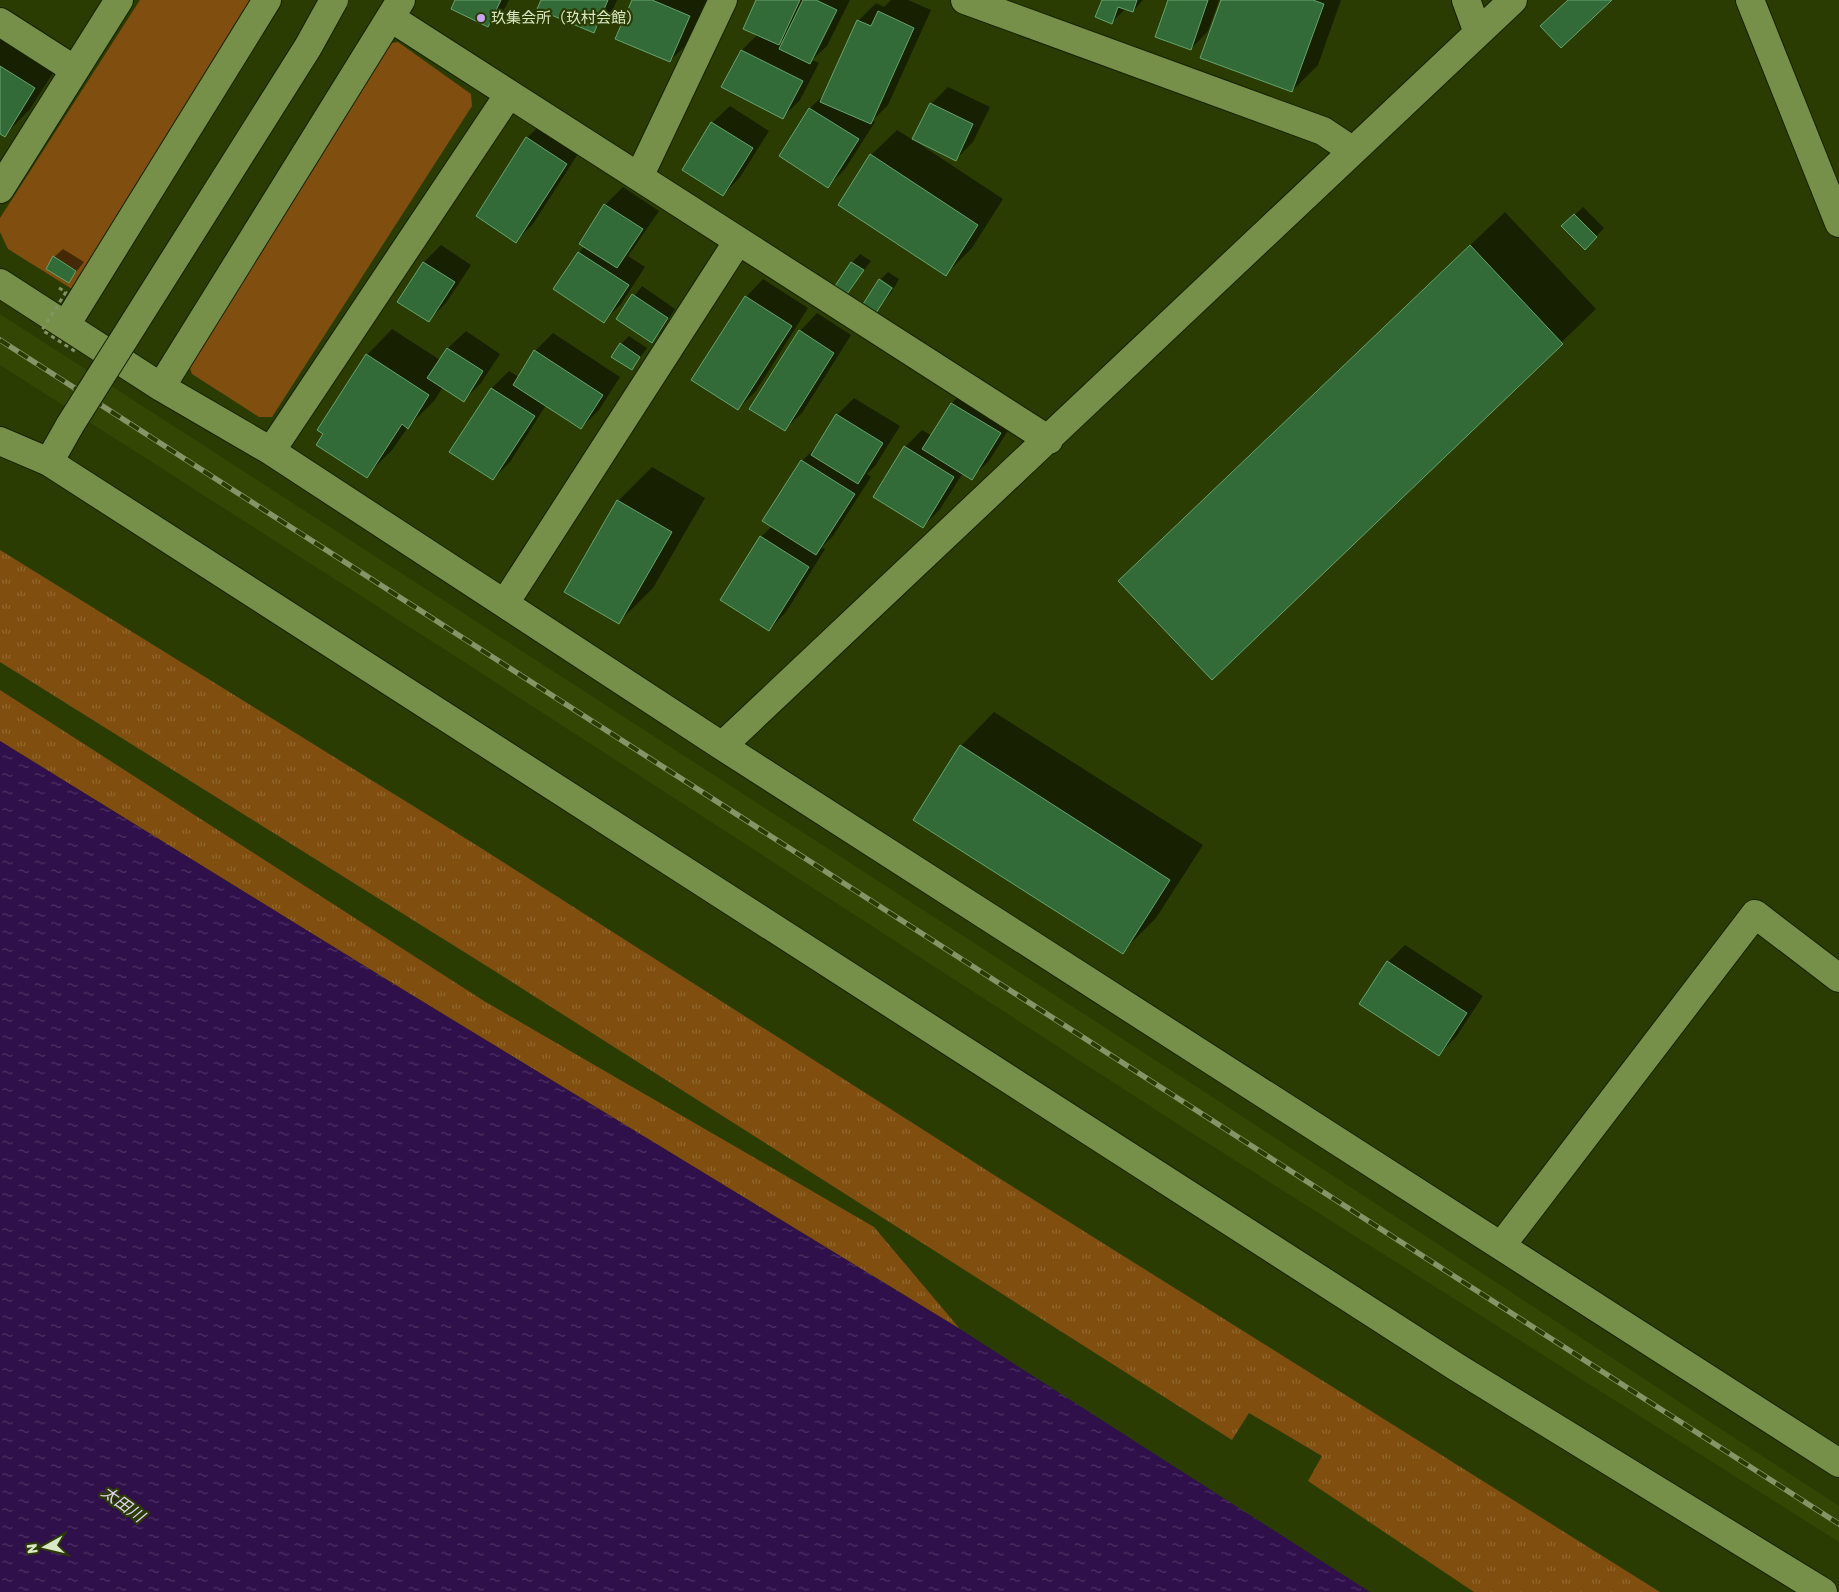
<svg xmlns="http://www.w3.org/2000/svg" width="1839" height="1592" font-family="Rubik,'Noto Sans JP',sans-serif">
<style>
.built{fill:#334604}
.grass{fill:url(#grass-tufts)}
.green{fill:#804e0e}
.water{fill:url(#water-ripples)}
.shadow{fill:#0007;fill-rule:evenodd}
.building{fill:#326b37;stroke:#68a36c}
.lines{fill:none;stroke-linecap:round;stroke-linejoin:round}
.street-casing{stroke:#162200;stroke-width:30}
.secondary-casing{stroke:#162200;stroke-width:30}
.street{stroke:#769049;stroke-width:28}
.secondary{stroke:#769049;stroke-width:28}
.rail-casing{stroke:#859567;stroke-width:5.5}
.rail{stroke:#2b3c03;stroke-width:4;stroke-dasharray:11;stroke-linecap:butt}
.secondary-bridge-casing{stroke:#162200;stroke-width:30;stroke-linecap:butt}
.path-bridge{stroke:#839365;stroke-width:3;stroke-dasharray:4 4;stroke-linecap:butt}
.secondary-bridge{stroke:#769049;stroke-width:28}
.poi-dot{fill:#c8a5ef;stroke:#2b3c03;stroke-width:2}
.labels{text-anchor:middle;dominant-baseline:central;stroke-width:4.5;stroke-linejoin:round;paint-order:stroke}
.poi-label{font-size:15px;fill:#d9e8c4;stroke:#2b3c03;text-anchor:start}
.water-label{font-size:16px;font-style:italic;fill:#e5d5fa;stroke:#2b3c03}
</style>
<defs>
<pattern id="grass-tufts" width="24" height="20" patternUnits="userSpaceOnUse" patternTransform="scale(1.25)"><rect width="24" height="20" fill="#804e0e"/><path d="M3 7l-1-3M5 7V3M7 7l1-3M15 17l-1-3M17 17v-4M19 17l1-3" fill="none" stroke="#91682f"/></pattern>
<pattern id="water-ripples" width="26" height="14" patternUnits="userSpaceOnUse" patternTransform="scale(1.25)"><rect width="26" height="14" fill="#30104a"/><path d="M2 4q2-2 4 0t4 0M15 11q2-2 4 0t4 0" fill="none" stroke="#4d3362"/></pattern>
</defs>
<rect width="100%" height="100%" fill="#2b3c03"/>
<!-- built -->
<path class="built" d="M 0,314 L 1194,1085 L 1839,1506 L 1839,1542 L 1176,1123 L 458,658 L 0,365 Z"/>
<!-- grass -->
<path class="grass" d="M 0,550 L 473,843 L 991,1173 L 1660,1592 L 1474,1592 L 1308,1481 L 1322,1456 L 1249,1413 L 1232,1440 L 493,970 L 0,662 Z
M 0,690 L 484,1001 L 874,1227 L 960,1329 L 389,981 L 0,741 Z"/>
<!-- green -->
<path class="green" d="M 140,0 L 253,0 L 72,289 L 8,249 L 0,232 L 0,218 Z
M 398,42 L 471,94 L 472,106 L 272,417 L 259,417 L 192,374 L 188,362 L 385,44 Z"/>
<!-- water -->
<path class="water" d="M 0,741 L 389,981 L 960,1329 L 1370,1592 L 0,1592 Z"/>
<!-- shadow -->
<path class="shadow" d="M 457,0 L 509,0 L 505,8 L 488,25 Z
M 542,0 L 617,0 L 611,14 L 594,31 Z
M 633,0 L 706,0 L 687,44 L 670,61 Z
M 758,0 L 850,0 L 827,46 L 812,60 L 819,63 L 800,100 L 783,117 L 723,87 L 742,50 L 758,34 ZM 786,36 L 782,45 L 779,43 Z
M 891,0 L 908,0 L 931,10 L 888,105 L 873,120 L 875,122 L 845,169 L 828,186 L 780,156 L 810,108 L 825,94 L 858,21 L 876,3 L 884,7 Z
M 1103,0 L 1143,0 L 1133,11 L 1126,8 L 1112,22 Z
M 1169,0 L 1219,0 L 1208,31 L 1191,49 Z
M 1223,0 L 1341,0 L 1318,65 L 1292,91 Z
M 0,24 L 60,62 L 30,109 L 5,135 L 0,132 Z
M 948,87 L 990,107 L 973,142 L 956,159 L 915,141 L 1003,199 L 972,248 L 946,274 L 871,155 L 897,130 L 913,140 L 931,104 Z
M 730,106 L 769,131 L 740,177 L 723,195 L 712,123 Z
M 544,121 L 583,146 L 533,224 L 516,241 L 527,138 Z
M 623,187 L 659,211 L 628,256 L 645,267 L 621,304 L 604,321 L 579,253 L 585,246 L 581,243 L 605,205 Z
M 1583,207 L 1604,228 L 1585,248 L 1563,226 Z
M 1505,212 L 1596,309 L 1212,678 L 1154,547 Z
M 441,245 L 471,265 L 446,303 L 428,321 L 399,302 L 424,262 Z
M 63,249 L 84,262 L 68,282 L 54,257 Z
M 860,254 L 871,261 L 847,293 L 852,263 Z
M 888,272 L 899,279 L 894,288 L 881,279 Z
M 763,279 L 808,308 L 756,391 L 738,409 L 746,297 Z
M 880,281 L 893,290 L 876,311 Z
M 642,286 L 675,309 L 660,333 L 652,341 L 617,319 Z
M 817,313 L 851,335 L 802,413 L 784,430 L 800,331 Z
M 392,329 L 440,360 L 448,348 L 466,331 L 500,354 L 481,383 L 464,400 L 443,387 L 434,401 L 408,427 L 392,450 L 366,476 L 367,355 Z
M 553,333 L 620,377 L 599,410 L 581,428 L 546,405 L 510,462 L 493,479 L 451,452 L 492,388 L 509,371 L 519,377 L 535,351 Z
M 629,336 L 647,348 L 632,368 L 621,344 Z
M 969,386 L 1017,416 L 989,461 L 971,478 L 963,473 L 940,509 L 923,527 L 905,447 L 922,430 L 932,436 L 952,403 Z
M 854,398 L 900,426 L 875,466 L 867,474 L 871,477 L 833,536 L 822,547 L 825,549 L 786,612 L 769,630 L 722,599 L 761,537 L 772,526 L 802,461 L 819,444 L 837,415 Z
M 652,467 L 705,498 L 653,588 L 619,622 L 618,501 Z
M 994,712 L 1203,845 L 1156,918 L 1122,952 L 961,746 Z
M 1405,945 L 1483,996 L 1456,1037 L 1439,1054 L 1388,962 Z"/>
<!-- building -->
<path class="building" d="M 455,0 L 501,0 L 488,27 L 451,9 Z
M 541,0 L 608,0 L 594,33 L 537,9 Z
M 632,0 L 652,0 L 690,16 L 670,62 L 615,39 Z
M 756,0 L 800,0 L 779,45 L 743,29 Z
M 803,0 L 816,0 L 837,10 L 810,64 L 779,49 Z
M 1102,0 L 1137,0 L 1133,12 L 1118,7 L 1112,24 L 1095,17 Z
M 1168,0 L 1208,0 L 1191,50 L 1155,37 Z
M 1221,0 L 1313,0 L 1324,4 L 1292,92 L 1200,58 Z
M 1568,0 L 1612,0 L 1561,48 L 1540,26 Z
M 878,11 L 914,28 L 871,124 L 820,102 L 857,20 L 871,26 Z
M 741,50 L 803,81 L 783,119 L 721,87 Z
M 0,66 L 35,88 L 5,137 L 0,134 Z
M 930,103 L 973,124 L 956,161 L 912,139 Z
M 809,108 L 859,139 L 828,188 L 779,156 Z
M 711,122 L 753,148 L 723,196 L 682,170 Z
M 526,137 L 567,164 L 516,243 L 476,216 Z
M 870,154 L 978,225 L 946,276 L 838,205 Z
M 604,204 L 643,229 L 617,268 L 579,244 Z
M 1574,214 L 1597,237 L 1585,250 L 1561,226 Z
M 1470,245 L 1563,344 L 1212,680 L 1118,581 Z
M 578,252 L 629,285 L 604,323 L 553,289 Z
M 53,256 L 76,271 L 69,283 L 46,269 Z
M 423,262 L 455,282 L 429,322 L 397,302 Z
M 851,262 L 864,270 L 847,294 L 835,286 Z
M 879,279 L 892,288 L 876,313 L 863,304 Z
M 632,294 L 668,318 L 652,343 L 616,319 Z
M 745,296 L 792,326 L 738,410 L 691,380 Z
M 799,330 L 834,353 L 785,431 L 749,409 Z
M 620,343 L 640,357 L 632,370 L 611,357 Z
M 447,348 L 483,371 L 464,402 L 427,378 Z
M 534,350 L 603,395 L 581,429 L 513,385 Z
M 366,354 L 429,395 L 408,429 L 402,424 L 367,478 L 316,445 L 323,434 L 317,430 Z
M 491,388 L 535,416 L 493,480 L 449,452 Z
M 951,403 L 1001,433 L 972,480 L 922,449 Z
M 836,414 L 883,443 L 858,484 L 811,455 Z
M 904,446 L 954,477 L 923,528 L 873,497 Z
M 801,460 L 855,494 L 816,555 L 762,521 Z
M 617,500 L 672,532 L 619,624 L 564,592 Z
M 760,536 L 809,567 L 769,631 L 720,600 Z
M 960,745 L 1170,880 L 1123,954 L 913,820 Z
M 1387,961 L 1467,1013 L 1439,1056 L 1359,1004 Z"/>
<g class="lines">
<defs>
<path id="street" d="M 965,0 L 1323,131 L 1353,151
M 1466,0 L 1478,33
M 1750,0 L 1839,223
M 391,18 L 1049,440
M 0,22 L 75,70
M 639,177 L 723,0
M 0,189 L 119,0
M 0,283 L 161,387 L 271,451 L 722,746 L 1839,1463
M 66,325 L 267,0
M 161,387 L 401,0
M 0,441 L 49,462
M 271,451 L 509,94
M 505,603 L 738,241
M 722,746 L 1513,0
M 1501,1246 L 1755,914 L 1839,978"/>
<path id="secondary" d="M 70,425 L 49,462 L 1458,1368 L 1823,1592"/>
</defs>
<!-- street casing -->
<use href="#street" class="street-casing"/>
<!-- secondary casing -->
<use href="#secondary" class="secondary-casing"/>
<!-- street -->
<use href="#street" class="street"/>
<!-- secondary -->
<use href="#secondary" class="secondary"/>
<defs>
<path id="rail" d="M 0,340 L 1839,1524"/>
</defs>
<!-- rail casing -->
<use href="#rail" class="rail-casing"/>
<!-- rail -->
<use href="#rail" class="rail"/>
<defs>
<path id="secondary-bridge" d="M 70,425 L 308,47 L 334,0"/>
</defs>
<!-- secondary-bridge casing -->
<use href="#secondary-bridge" class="secondary-bridge-casing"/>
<!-- path-bridge -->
<path class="path-bridge" d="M 59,288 L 66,292 L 42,330 L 76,352"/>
<!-- secondary-bridge -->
<use href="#secondary-bridge" class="secondary-bridge"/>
</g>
<!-- markers -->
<circle class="poi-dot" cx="481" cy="18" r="5"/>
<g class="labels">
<!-- poi labels -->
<g class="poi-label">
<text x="491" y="18">玖集会所（玖村会館）</text>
</g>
<!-- water labels -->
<g class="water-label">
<text transform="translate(123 1504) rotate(36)">太田川</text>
</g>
</g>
<!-- north arrow -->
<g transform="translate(45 1547) rotate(262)" stroke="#2b3c03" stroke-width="4" paint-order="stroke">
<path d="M0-4L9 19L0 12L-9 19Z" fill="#d9e8c4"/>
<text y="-8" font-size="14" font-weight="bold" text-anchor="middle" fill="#d9e8c4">N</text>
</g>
</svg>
